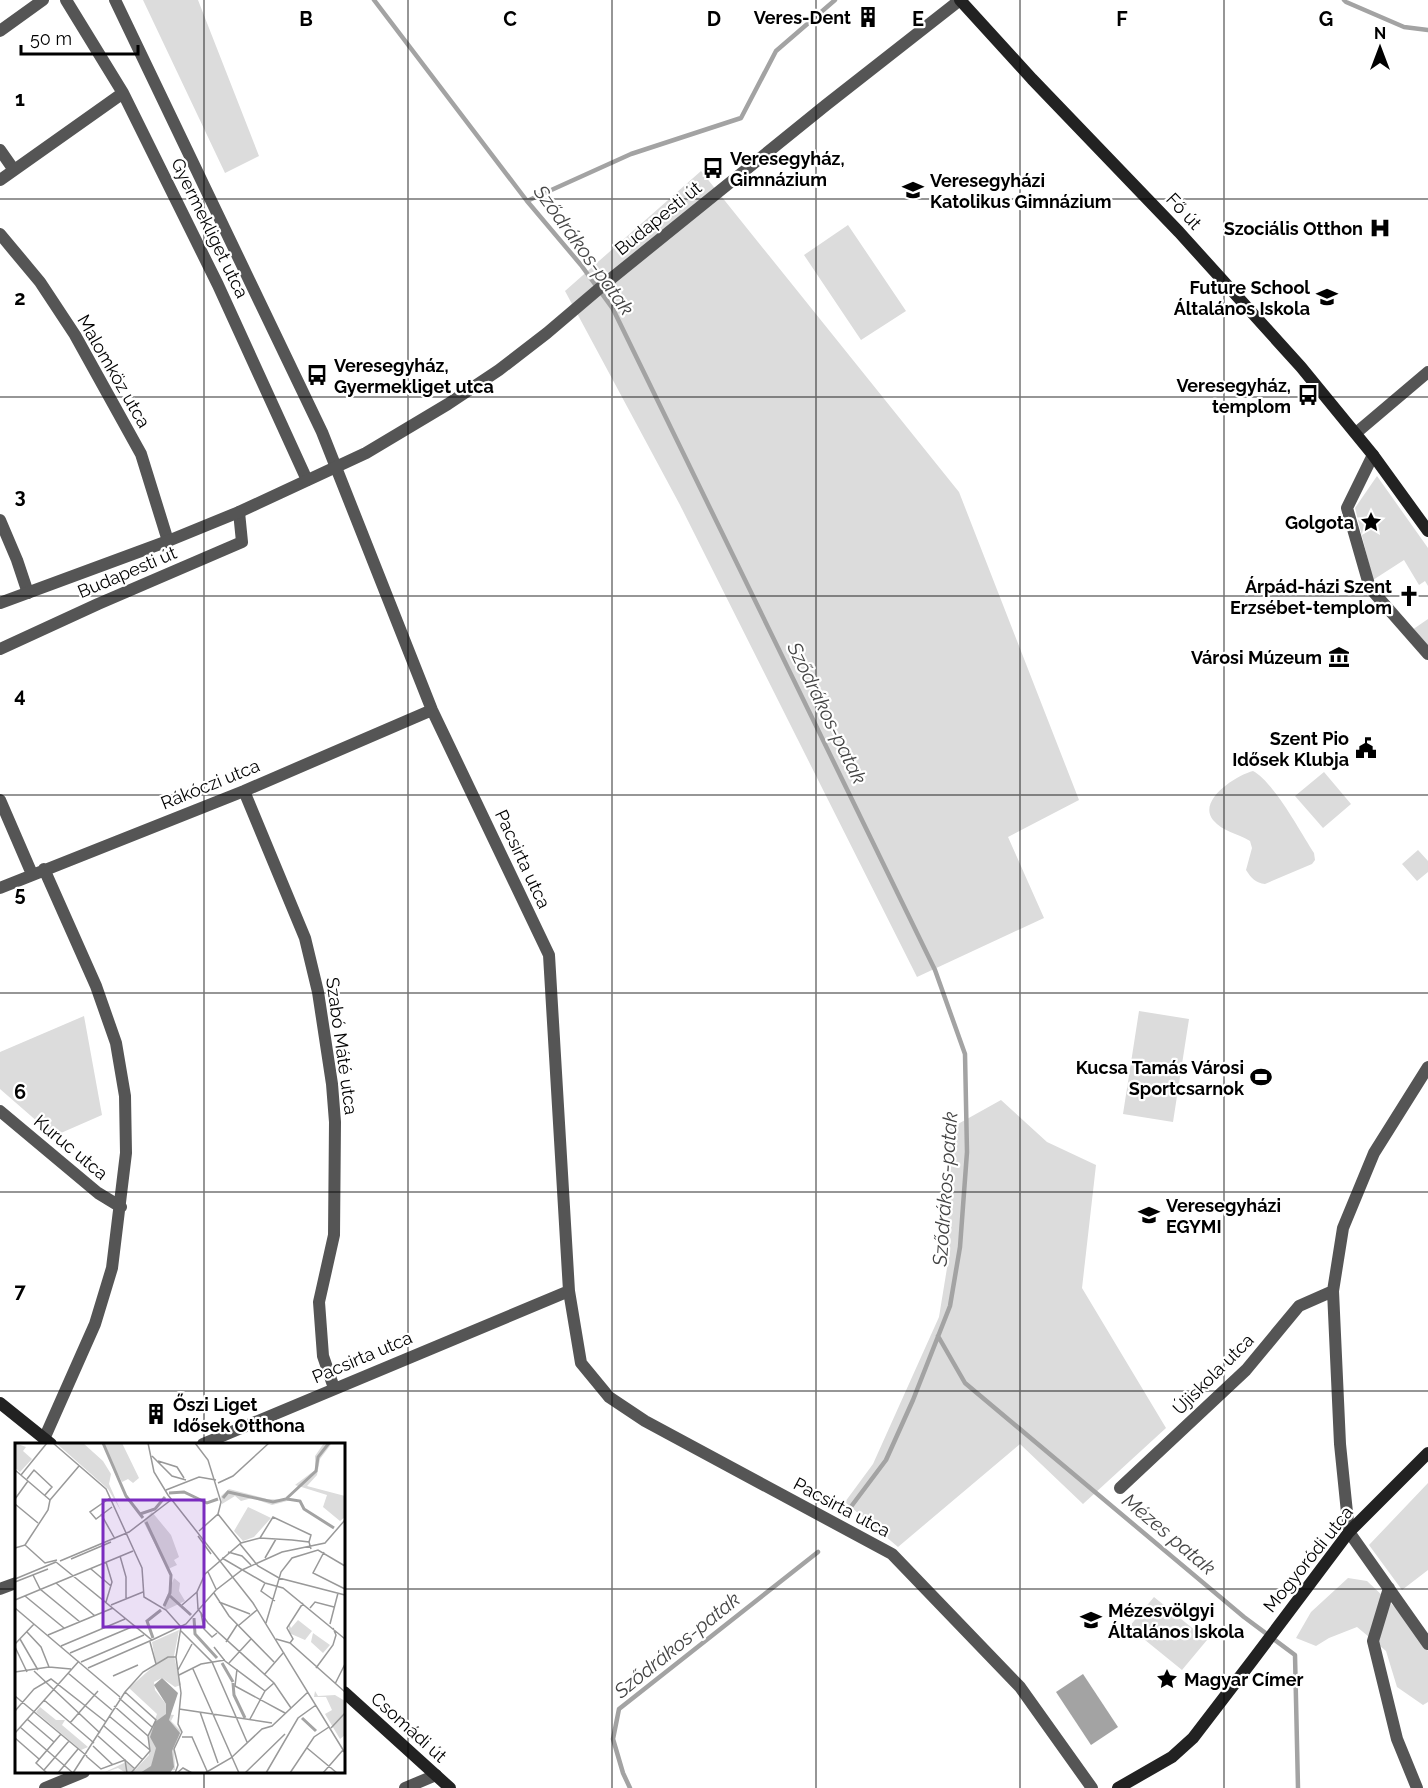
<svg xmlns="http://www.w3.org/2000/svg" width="1428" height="1788" font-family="Raleway,sans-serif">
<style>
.green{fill:#dcdcdc}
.water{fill:#a3a3a3}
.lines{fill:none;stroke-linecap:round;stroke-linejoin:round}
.stream{stroke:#a3a3a3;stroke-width:4.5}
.minor{stroke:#555;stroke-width:12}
.tertiary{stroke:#555;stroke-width:12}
.secondary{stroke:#222;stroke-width:12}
.grid{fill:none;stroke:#000;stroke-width:1.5;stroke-opacity:0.55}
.labels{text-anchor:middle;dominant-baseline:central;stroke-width:4.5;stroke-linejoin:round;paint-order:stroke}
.poi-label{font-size:18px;font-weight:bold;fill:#000;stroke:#fff;text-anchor:end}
.street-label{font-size:18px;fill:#000;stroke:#fff}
.water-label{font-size:20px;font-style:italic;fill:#444;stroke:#fff}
.inset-river{fill:none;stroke:#a3a3a3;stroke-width:3}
.inset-road{fill:none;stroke:#999;stroke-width:1.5}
.view{fill:#7b2cbf;fill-opacity:0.15;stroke:#7b2cbf;stroke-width:3}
.inset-edge{fill:none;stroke:#000;stroke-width:3}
.grid-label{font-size:20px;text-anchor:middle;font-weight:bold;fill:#000;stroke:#fff;stroke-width:4.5;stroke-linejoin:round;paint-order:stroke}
</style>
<rect width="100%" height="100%" fill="#fff"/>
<!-- green -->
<path class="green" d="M 143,0 L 198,0 L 259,156 L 225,173 Z
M 701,171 L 959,492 L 1079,800 L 1008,837 L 1044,918 L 917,977 L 680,505 L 565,291 Z
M 848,225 L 906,311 L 861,340 L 804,255 Z
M 1377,476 L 1428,548 L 1428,586 L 1425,581 L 1419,585 L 1404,560 L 1373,580 L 1355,508 Z
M 1428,619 L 1428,646 L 1412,630 Z
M 1253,771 C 1274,782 1301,833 1314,853 L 1315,860 L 1312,864 L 1265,884 C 1256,883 1251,878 1246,870 L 1252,848 L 1250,841 C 1237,833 1223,832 1213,820 C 1197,800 1237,775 1253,771 Z
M 1324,772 L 1351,804 L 1323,828 L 1295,796 Z
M 1418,850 L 1428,861 L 1428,872 L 1417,881 L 1402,864 Z
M 1139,1011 L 1189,1019 L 1173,1122 L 1123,1114 Z
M 84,1016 L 102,1115 L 54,1136 L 0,1089 L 0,1052 Z
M 1001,1100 L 1047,1142 L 1096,1165 L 1082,1288 L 1166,1428 L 1083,1504 L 1020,1444 L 898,1547 L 845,1502 L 873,1464 L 939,1317 L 947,1268 L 949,1129 Z
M 1428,1483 L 1428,1570 L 1402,1590 L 1369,1545 Z
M 1348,1578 L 1367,1581 L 1404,1616 L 1428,1651 L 1428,1702 L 1423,1705 L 1397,1687 L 1386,1651 L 1357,1627 L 1329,1638 L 1316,1646 L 1296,1638 L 1311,1612 Z
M 1154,1597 L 1207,1640 L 1182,1670 L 1129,1627 Z"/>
<!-- water -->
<path class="water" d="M 1083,1674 L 1118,1727 L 1091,1745 L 1056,1692 Z"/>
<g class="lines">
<!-- stream -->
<path class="stream" d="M 374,0 L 527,201 L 581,265 L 613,309 L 935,970 L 965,1054 L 967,1152 L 960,1247 L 950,1306 L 913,1400 L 886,1460 L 850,1508
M 1344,0 L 1346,2 L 1404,27 L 1428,30
M 527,201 L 631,154 L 741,118 L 776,51 L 835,0
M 938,1336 L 965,1383 L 1244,1617 L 1295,1655 L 1298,1788
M 630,1788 L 623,1773 L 613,1739 L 619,1709 L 818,1552"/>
<!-- minor -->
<path class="minor" d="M 66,0 L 123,93 L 218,285 L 307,480
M 115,0 L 322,432 L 432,710 L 549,955 L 569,1291 L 581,1363 L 609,1397 L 645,1421 L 892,1554 L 1020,1687 L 1092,1788
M 0,31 L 43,0
M 0,150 L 14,170
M 0,180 L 123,93
M 0,234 L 40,282 L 75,335 L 141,454 L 168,541
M 1373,455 L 1347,508 L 1370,588 L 1428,654
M 0,520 L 17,560 L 28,593
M 0,649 L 98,604 L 242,542 L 239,512
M 244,791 L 305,938 L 318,992 L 332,1084 L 335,1122 L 334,1235 L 319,1302 L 323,1356 L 334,1388
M 0,800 L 32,874
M 44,869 L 96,986 L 116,1043 L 125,1096 L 126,1153 L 112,1268 L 95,1324 L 44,1439
M 0,888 L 244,791 L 432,710
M 1428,1067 L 1374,1153 L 1343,1228 L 1333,1291 L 1340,1444 L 1349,1532 L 1428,1644
M 0,1111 L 98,1193 L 121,1207
M 203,1444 L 569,1291
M 1120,1488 L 1246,1370 L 1299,1306 L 1333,1291
M 1389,1588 L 1373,1641 L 1397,1739 L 1417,1788
M 0,1589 L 16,1583
M 45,1788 L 84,1772
M 405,1788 L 436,1775"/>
<!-- tertiary -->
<path class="tertiary" d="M 1356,433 L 1428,372
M 0,603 L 168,541 L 239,512 L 366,453 L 448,404 L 499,370 L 547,333 L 607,282 L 826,105 L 960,0"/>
<!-- secondary -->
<path class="secondary" d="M 960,0 L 1032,79 L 1179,232 L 1301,367 L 1373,455 L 1428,531
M 0,1403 L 51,1444
M 344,1692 L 450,1788
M 1118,1788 L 1172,1757 L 1193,1738 L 1252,1661 L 1349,1532 L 1428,1453"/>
</g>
<!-- grid -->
<path class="grid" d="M 204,0 L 204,1444M 408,0 L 408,1788M 612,0 L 612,1788M 816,0 L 816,1788M 1020,0 L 1020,1788M 1224,0 L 1224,1788M 0,199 L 1428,199M 0,397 L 1428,397M 0,596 L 1428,596M 0,795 L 1428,795M 0,993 L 1428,993M 0,1192 L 1428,1192M 0,1391 L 1428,1391M 0,1589 L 16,1589M 344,1589 L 1428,1589M 204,1772 L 204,1788"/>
<!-- icons -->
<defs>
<symbol id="building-bare" viewBox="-9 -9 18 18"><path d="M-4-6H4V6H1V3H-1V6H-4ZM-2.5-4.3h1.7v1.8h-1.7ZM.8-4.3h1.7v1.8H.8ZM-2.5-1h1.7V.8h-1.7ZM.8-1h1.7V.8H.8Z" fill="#000" stroke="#fff" stroke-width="2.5" paint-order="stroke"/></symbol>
<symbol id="bus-bare" viewBox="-9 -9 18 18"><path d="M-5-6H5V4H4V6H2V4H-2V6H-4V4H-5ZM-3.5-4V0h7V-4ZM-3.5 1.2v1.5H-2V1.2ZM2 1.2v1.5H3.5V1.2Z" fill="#000" stroke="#fff" stroke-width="2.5" paint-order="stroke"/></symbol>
<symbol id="school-bare" viewBox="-9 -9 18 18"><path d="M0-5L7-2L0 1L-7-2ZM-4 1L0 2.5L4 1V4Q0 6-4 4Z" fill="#000" stroke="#fff" stroke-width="2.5" paint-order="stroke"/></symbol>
<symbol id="hospital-bare" viewBox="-9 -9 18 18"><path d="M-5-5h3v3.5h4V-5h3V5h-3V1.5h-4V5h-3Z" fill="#000" stroke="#fff" stroke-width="2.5" paint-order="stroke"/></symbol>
<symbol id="sight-bare" viewBox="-9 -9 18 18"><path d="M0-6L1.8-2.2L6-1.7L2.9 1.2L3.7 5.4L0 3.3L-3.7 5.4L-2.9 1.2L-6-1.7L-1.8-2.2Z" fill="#000" stroke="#fff" stroke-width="2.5" paint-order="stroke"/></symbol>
<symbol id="church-bare" viewBox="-9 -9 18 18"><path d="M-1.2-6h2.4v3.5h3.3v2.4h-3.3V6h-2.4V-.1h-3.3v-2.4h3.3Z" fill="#000" stroke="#fff" stroke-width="2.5" paint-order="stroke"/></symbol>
<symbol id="museum-bare" viewBox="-9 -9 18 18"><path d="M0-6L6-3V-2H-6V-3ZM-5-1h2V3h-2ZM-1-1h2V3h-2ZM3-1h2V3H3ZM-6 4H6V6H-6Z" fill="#000" stroke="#fff" stroke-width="2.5" paint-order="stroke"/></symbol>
<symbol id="civic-bare" viewBox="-9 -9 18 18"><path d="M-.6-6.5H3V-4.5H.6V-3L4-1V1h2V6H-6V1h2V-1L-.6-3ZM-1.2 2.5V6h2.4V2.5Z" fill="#000" stroke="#fff" stroke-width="2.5" paint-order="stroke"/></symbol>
<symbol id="stadium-bare" viewBox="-9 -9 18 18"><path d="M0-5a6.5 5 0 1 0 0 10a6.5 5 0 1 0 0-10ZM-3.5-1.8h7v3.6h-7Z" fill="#000" stroke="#fff" stroke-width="2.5" paint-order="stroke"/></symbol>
</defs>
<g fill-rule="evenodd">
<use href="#building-bare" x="853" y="2" width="30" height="30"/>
<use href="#bus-bare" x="698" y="153" width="30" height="30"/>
<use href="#school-bare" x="898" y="175" width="30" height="30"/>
<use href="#hospital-bare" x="1365" y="213" width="30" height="30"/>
<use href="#school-bare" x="1312" y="282" width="30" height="30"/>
<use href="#bus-bare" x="302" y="360" width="30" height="30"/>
<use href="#bus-bare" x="1293" y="380" width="30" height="30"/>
<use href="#sight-bare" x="1356" y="507" width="30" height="30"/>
<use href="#church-bare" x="1394" y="581" width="30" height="30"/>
<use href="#museum-bare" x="1324" y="642" width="30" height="30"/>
<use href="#civic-bare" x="1351" y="733" width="30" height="30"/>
<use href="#stadium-bare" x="1246" y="1062" width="30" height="30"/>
<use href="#school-bare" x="1134" y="1200" width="30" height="30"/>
<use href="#building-bare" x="141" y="1399" width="30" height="30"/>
<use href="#school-bare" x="1076" y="1605" width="30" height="30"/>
<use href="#sight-bare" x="1152" y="1664" width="30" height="30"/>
</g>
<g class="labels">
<!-- poi labels -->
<g class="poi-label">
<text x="851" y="17">Veres-Dent</text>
<text x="730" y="158" text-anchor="start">Veresegyház,<tspan x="730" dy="21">Gimnázium</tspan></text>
<text x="930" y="180" text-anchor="start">Veresegyházi<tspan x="930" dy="21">Katolikus Gimnázium</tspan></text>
<text x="1363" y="228">Szociális Otthon</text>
<text x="1310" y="287">Future School<tspan x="1310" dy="21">Általános Iskola</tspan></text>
<text x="334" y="365" text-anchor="start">Veresegyház,<tspan x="334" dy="21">Gyermekliget utca</tspan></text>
<text x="1291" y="385">Veresegyház,<tspan x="1291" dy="21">templom</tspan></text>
<text x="1354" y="522">Golgota</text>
<text x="1392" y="586">Árpád-házi Szent<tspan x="1392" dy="21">Erzsébet-templom</tspan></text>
<text x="1322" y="657">Városi Múzeum</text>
<text x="1349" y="738">Szent Pio<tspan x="1349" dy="21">Idősek Klubja</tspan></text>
<text x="1244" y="1067">Kucsa Tamás Városi<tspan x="1244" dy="21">Sportcsarnok</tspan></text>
<text x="1166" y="1205" text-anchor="start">Veresegyházi<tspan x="1166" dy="21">EGYMI</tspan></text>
<text x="173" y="1404" text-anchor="start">Őszi Liget<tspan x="173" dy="21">Idősek Otthona</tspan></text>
<text x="1108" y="1610" text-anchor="start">Mézesvölgyi<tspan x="1108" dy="21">Általános Iskola</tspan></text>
<text x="1184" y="1679" text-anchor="start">Magyar Címer</text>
</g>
<!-- street labels -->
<g class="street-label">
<text transform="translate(1184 211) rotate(47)">Fő út</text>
<text transform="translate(658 218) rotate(-39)">Budapesti út</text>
<text transform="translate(210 228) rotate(64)">Gyermekliget utca</text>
<text transform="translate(114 371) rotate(60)">Malomköz utca</text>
<text transform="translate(127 572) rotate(-23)">Budapesti út</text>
<text transform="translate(210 784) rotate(-22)">Rákóczi utca</text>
<text transform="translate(523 859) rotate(65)">Pacsirta utca</text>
<text transform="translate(342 1046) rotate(82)">Szabó Máté utca</text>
<text transform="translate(71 1147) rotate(40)">Kuruc utca</text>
<text transform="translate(362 1357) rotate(-23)">Pacsirta utca</text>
<text transform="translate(1213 1374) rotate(-45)">Újiskola utca</text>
<text transform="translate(842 1507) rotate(28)">Pacsirta utca</text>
<text transform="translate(1308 1559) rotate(-51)">Mogyoródi utca</text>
<text transform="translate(409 1727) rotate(42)">Csomádi út</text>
</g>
<!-- water labels -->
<g class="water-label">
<text transform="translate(584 250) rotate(54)">Sződrákos-patak</text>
<text transform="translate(827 713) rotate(64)">Sződrákos-patak</text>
<text transform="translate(945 1189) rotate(-86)">Sződrákos-patak</text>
<text transform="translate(1169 1534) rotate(40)">Mézes patak</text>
<text transform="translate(677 1645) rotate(-39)">Sződrákos-patak</text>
</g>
</g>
<!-- overview -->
<g transform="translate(15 1443)">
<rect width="330" height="330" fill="#fff"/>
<path d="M 0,0 L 11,4 L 8,8 L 17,16 L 5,29 L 0,25 ZM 41,0 L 68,0 L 88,18 L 96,31 L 94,41 L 106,68 L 93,46 ZM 87,0 L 107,0 L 124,35 L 118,40 L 113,36 L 107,39 ZM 309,0 L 317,0 L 305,16 L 302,32 L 292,43 L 330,53 L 330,74 L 325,78 L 308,64 L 312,52 L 280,42 L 300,27 L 300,13 ZM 214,46 L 252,56 L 276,57 L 257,62 L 237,55 L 226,58 L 220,53 L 207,61 L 206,53 ZM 233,64 L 256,75 L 239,94 L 228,98 L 219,88 ZM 137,69 L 156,92 L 164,114 L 159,117 L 162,122 L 153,126 L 128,78 ZM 159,135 L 165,140 L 164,148 L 170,158 L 151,167 L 148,163 ZM 283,177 L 297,188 L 290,197 L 274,190 L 274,181 L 276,185 ZM 164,187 L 159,213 L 166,242 L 160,244 L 147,235 L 139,239 L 140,247 L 151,261 L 151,271 L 159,272 L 156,278 L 166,288 L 159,306 L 160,327 L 111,330 L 103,325 L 88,330 L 111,319 L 120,327 L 134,312 L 134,293 L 142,271 L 114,245 L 141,221 L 137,199 ZM 298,190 L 315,202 L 308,210 L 296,199 ZM 300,248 L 303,253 L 320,252 L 330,258 L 330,292 L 325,296 L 310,271 L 317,267 L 311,254 L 299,254 ZM 25,264 L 41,277 L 50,277 L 47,282 L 73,304 L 66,307 L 21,269 Z" fill="#dcdcdc"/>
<path d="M 147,235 L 163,250 L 154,277 L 165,290 L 157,308 L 159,324 L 155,330 L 125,330 L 136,323 L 141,305 L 135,294 L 140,279 L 151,271 L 151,261 L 139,242 Z" fill="#a3a3a3"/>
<path class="inset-river" d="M 88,0 L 111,53 L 128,75M 154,50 L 169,49 L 192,60 L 203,56M 208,55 L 213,49 L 258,59 L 271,56 L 301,28 L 303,14 L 314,0M 272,56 L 285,58 L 289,66 L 319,85M 125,71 L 140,66 L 150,54M 131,79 L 156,132 L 155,150 L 149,163M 155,153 L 176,172M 179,175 L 180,191 L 202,215M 138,195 L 132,178 L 146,167M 207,220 L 218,239M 218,240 L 219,252 L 230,275M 287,275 L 301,288"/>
<path class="inset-road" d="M 38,0 L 91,46 L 127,125 L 129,154 L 151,167 L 166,184 L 161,214 L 166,250 L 163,281 L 167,289 L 159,306 L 163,322 L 160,330M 133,0 L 139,29 L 153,52 L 238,160 L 330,310M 180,0 L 193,17 L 206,59 L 203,71 L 184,88M 137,13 L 157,33 L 171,37M 143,18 L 162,24 L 169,35M 0,27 L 35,57M 6,32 L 32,0M 12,36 L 19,27 L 37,44 L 30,52M 203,40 L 218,33 L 254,0M 151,47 L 184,34 L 201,37M 95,55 L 75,69 L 81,76 L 97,64M 0,56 L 13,38M 35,57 L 64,23M 0,61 L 23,80M 86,71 L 100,96M 203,71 L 226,100M 183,93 L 196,111M 245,95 L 258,74 L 296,92 L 294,99M 225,101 L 243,123 L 264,135 L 330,152M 10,102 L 33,67 L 35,57M 0,105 L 10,102 L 30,120 L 42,117M 213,109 L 227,113 L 236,122M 309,109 L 298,130 L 330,146M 105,113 L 111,134 L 111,155M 207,115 L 250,140 L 268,145 L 330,196M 250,115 L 261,96M 56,116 L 96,99M 45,118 L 114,89 L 156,57M 41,119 L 137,197 L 171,181 L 201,147 L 227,127 L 267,109 L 310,100 L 330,77M 91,119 L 97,139 L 91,159M 76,126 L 96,143M 193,129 L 201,146M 18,132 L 25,146 L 65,179M 0,136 L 41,119M 0,139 L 33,126M 41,140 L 80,173M 250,140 L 246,148 L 260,158M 199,150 L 214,173 L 259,219M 10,153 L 49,185M 0,157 L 118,108M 204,159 L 235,171M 96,162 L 128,149M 167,162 L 182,149M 0,165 L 105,254M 295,165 L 300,159 L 319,164M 186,170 L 189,186 L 197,194 L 202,190M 251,180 L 266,129 L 277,115 L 303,107 L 330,123M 315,181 L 323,150M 223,183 L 242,167M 165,187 L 197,219 L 232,299M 12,189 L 26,204 L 34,224M 33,192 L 98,165M 5,196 L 23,227M 261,196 L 275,200 L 330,249M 135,199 L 141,221M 211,199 L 222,182M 275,200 L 278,196 L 272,185 L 288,160M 0,201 L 19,181M 46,203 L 110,176M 0,204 L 12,229M 199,204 L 210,218 L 250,248M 55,210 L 119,183M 66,219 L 129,192M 214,220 L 236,196M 73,225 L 137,197M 301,225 L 318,202 L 321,192 L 318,185M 178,226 L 224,330M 222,226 L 220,243 L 270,270M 163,227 L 177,201M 19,228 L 85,290M 0,229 L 34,224 L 56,226M 53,230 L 97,267M 164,232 L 186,221 L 210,217M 249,232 L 269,209M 98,233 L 123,222M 320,241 L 330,221M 110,249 L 141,277 L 133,293 L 135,308 L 116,330M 0,253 L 72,313M 104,255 L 137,284M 29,257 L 79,300M 99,263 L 133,293M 276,265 L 259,240 L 193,180 L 183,166 L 182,149 L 190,131 L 226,100 L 245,95 L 277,97 L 294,99 L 296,106M 164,266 L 257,280M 0,268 L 19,246 L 36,236 L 91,279M 185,269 L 203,320M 94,273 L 135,307M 12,276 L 39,299M 235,276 L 250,248 L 259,240M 55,280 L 83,248M 89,283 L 128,317M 5,284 L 58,330M 316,285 L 330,270M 0,290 L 64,218M 83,293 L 120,326M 167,294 L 177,294 L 192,328M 0,295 L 24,316M 78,303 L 98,322M 292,305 L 322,330M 71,313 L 86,326 L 110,317 L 112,330M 29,327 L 54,298M 32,330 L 21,320 L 46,291M 43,330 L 63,306M 58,330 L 110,249 L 128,229 L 153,214 L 161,214M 162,330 L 168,325 L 177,330M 190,330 L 216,315 L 247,286 L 257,283 L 293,249M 230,330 L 270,291M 251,330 L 283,275 L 301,262M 275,330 L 299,294 L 314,284M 308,330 L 328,307"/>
<path class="view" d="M 88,57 L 189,57 L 189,184 L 88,184 Z"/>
<rect width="330" height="330" class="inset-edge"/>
</g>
<g class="grid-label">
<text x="306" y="26">B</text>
<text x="510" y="26">C</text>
<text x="714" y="26">D</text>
<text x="918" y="26">E</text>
<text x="1122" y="26">F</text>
<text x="1326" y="26">G</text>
<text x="20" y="106">1</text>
<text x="20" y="305">2</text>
<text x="20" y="503">3</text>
<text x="20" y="702">4</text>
<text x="20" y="901">5</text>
<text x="20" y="1099">6</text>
<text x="20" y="1298">7</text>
</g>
<!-- north arrow -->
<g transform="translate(1380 48)" stroke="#ffffff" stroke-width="4.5" paint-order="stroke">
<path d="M0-4.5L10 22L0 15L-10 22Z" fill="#000000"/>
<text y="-9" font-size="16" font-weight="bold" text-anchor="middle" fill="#000000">N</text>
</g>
<!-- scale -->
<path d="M21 45v9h117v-9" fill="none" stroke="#000000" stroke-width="3"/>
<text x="30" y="45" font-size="18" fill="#000000" stroke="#ffffff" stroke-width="4.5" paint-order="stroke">50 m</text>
</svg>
